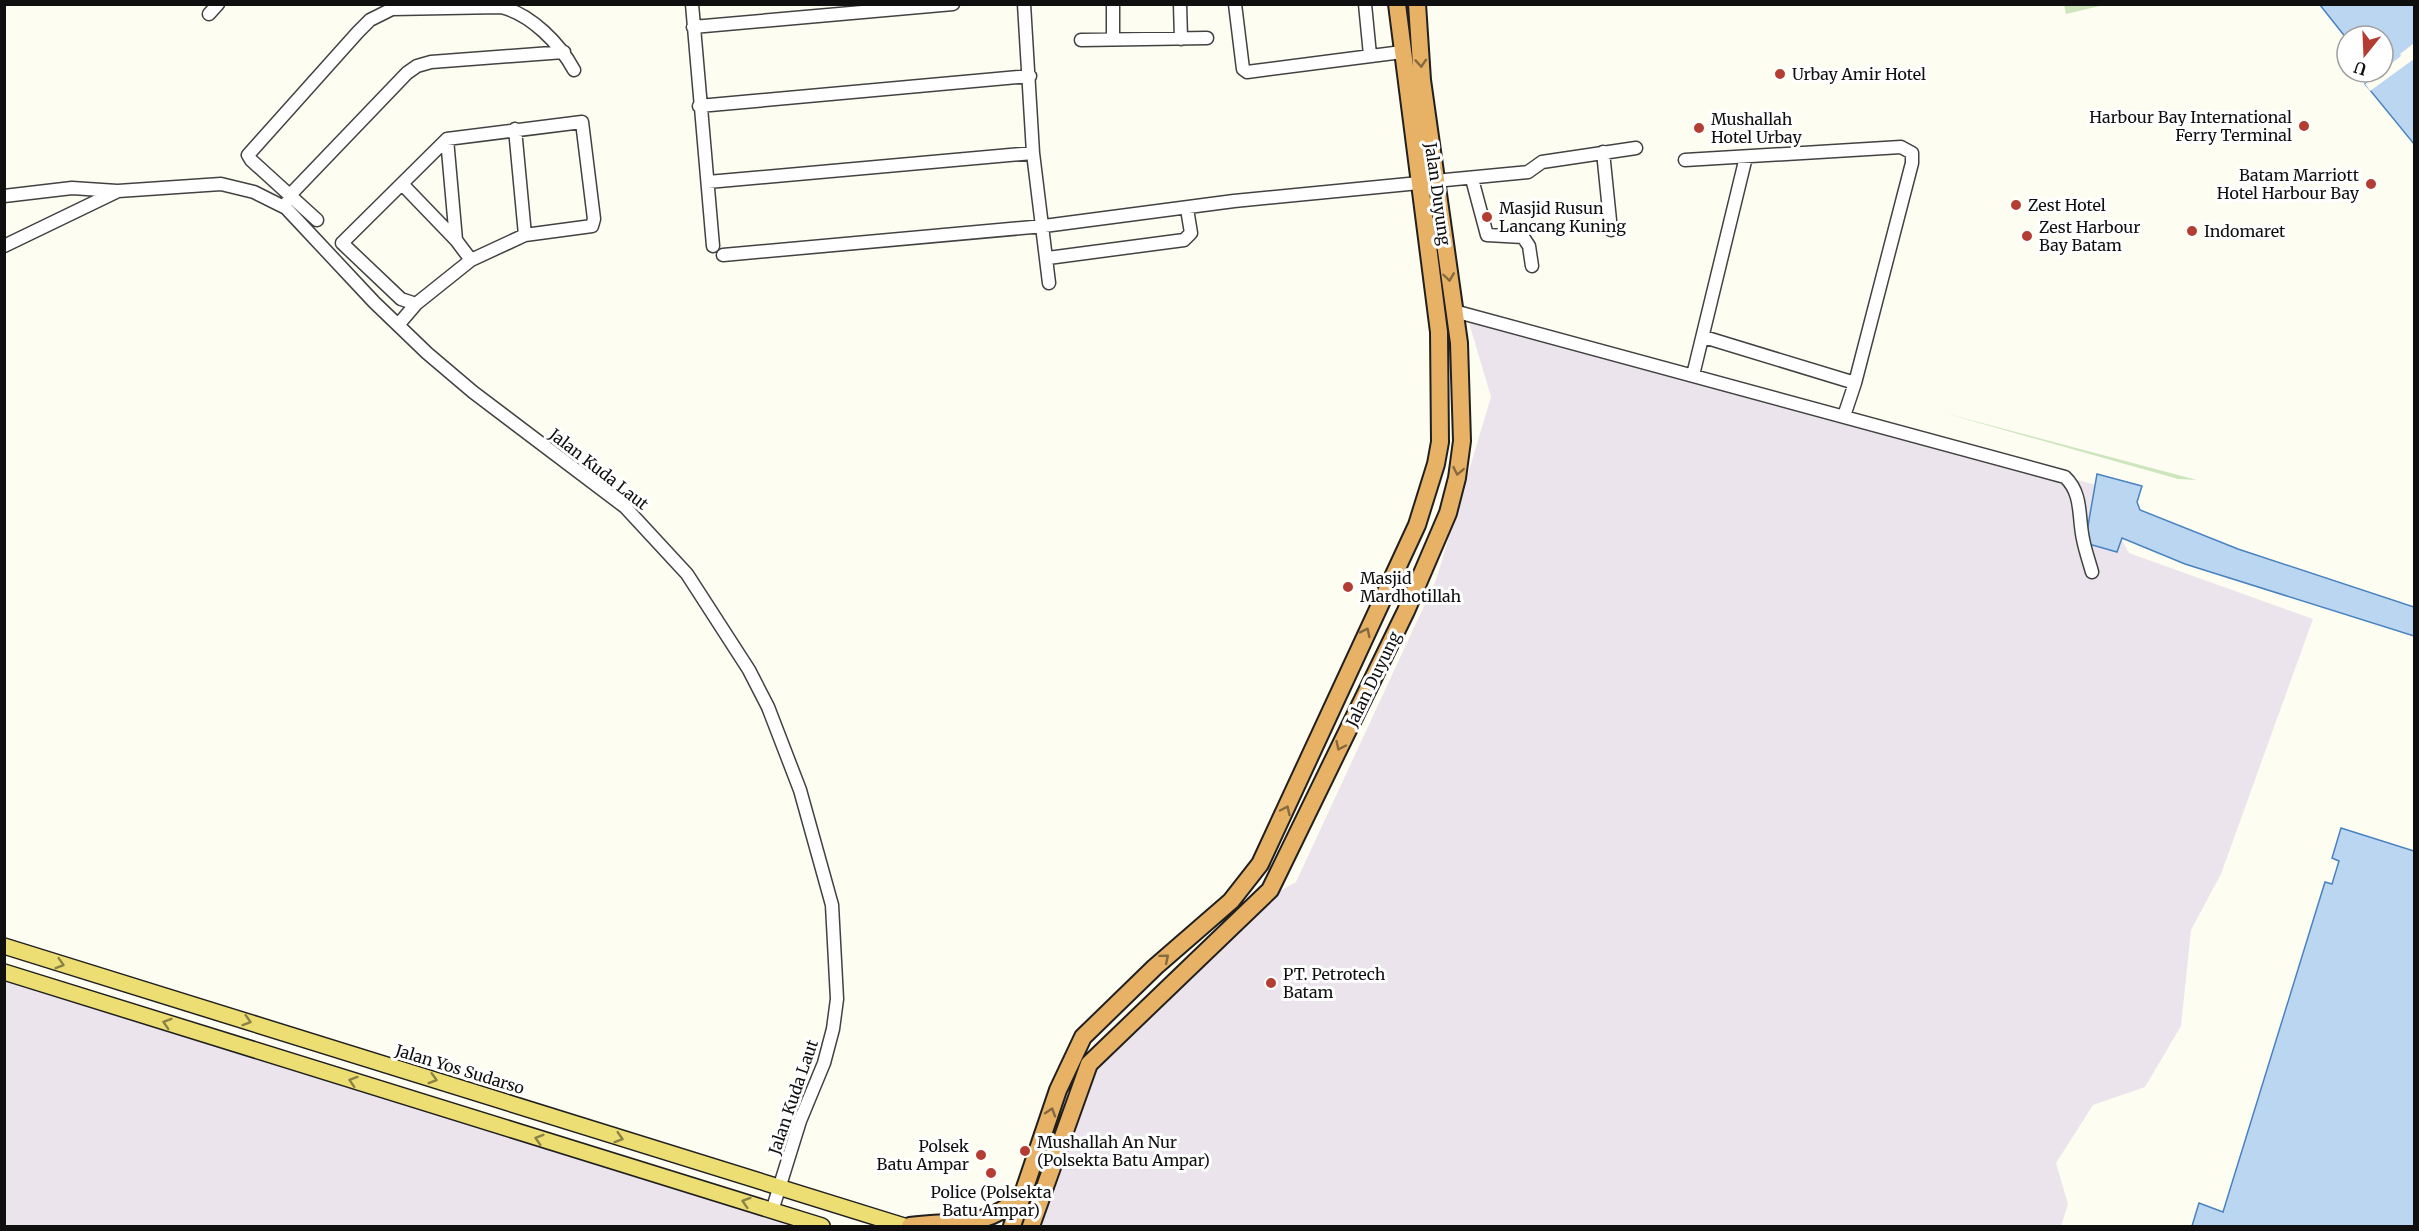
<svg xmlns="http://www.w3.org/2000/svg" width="2419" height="1231" font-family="Merriweather,serif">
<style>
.industrial{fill:#ece4ec}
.green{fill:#cde6be}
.water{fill:#bbd6f1;stroke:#4882c1;stroke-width:1.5}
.pier{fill:#fefdf2}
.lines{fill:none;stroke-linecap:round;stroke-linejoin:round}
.minor-casing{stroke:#424242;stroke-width:15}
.major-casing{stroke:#202020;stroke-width:18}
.highway-casing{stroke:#202020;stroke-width:20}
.minor{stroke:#fff;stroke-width:12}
.major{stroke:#ecde73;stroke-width:15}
.highway{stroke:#e7b266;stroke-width:16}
.oneway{stroke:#86693f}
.oneway2{stroke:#898146}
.poi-dot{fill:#b33d33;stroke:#fff;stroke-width:2}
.labels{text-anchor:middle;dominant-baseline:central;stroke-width:6;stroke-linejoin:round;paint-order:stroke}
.poi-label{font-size:16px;fill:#0f0f0f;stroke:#fff;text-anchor:start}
.street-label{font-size:16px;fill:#0f0f0f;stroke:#fff}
</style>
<rect width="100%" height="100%" fill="#fefdf2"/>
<!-- industrial -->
<path class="industrial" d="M 1467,316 L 2100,486 L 2116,529 L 2129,553 L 2313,619 L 2221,874 L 2191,930 L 2181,1026 L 2145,1087 L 2093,1105 L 2056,1163 L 2068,1204 L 2061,1226 L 1033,1226 L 1084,1056 L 1249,908 L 1296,882 L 1436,580 L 1491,397 Z
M 5,979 L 809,1226 L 5,1226 Z"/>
<!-- green -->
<path class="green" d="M 2064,4 L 2104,4 L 2104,5 L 2066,14 Z
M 1944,413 L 2197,480 L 2178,479 Z"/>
<!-- water -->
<path class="water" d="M 2320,5 L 2414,5 L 2414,144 L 2365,84 L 2376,76 L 2373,72 L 2383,72 L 2383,36 L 2347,36 L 2347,39 Z
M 2097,474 L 2142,486 L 2137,502 L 2140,510 L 2238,549 L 2414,607 L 2414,636 L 2185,564 L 2122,538 L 2117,552 L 2085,543 Z
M 2341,828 L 2414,851 L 2414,1226 L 2192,1226 L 2199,1203 L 2223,1212 L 2325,882 L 2332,884 L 2339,861 L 2332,858 Z"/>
<!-- pier -->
<path class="pier" d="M 2413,44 L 2414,59 L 2370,91 L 2365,84 L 2401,56 L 2400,54 Z"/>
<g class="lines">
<defs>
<path id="minor" d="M 692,4 L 713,246
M 1024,4 L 1033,153 L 1049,283
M 1113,4 L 1113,39
M 1180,4 L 1181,39
M 1235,4 L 1243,69 L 1247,72 L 1402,52
M 1365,4 L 1370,55
M 209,14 L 218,4
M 693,27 L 953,4
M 1081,40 L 1207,38
M 699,106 L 1030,76
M 582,122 L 594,219 L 592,226 L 525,235 L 471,260 L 416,304 L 401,299 L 342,243 L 447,139 Z
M 515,129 L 525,235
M 447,139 L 456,240
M 1603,152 L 1611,230
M 1685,160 L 1901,147 L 1912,153 L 1912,163 L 1855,383 L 1844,416
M 1472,179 L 1487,235 L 1523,237 L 1529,246 L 1532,266
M 1435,181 L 1528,172 L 1542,162 L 1636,148
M 708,182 L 1033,153
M 403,185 L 456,240 L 471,260
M 4,196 L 72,188 L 117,191
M 288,201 L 290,195 L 407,73 L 417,66 L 431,62 L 564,52
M 317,220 L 251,160 L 248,155 L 358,32 L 370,20 L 392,9 L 501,7 C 531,14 560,44 574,70
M 4,246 L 118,191 L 221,184 L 254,192 L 286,208 L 374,302 L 427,353 L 473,392 L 625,507 L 687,574 L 749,670 L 768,707 L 800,790 L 832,905 L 837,999 L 833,1029 L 824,1063 L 800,1121 L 772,1211
M 723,255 L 1044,226 L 1234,201 L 1419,183
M 1048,258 L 1184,240 L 1191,233 L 1187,209
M 1454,311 L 2065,477 C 2083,494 2078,517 2083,539 C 2085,550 2089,561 2092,572
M 398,325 L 416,304
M 1704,337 L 1855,383
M 1693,375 L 1746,157"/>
<path id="major" d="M 4,946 L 904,1226
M 4,972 L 822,1226"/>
<path id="highway" d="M 910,1226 C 956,1219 986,1231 1022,1194
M 1012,1226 L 1058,1090 L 1083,1037 L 1155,967 L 1231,901 L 1260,864 L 1417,525 L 1436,464 L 1440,442 L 1439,332 L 1397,4
M 1031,1226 L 1089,1064 L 1270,890 L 1406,611 L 1448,513 L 1457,478 L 1462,441 L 1459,343 L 1422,80 L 1417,4"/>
</defs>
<!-- minor casing -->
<use href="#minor" class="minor-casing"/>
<!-- major casing -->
<use href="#major" class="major-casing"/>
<!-- highway casing -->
<use href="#highway" class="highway-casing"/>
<!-- minor -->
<use href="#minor" class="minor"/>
<!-- major -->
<use href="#major" class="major"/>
<!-- highway -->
<use href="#highway" class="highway"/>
</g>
<!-- one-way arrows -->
<defs><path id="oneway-chevron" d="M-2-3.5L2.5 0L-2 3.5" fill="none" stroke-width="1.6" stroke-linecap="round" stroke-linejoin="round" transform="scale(1.5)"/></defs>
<g class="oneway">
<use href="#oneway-chevron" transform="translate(1421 63) rotate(86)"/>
<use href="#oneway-chevron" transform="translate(1449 277) rotate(82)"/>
<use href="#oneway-chevron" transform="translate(1458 471) rotate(101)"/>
<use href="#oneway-chevron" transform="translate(1366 632) rotate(-64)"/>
<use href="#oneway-chevron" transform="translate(1340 746) rotate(115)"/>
<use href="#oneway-chevron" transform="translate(1286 810) rotate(-65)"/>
<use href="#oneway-chevron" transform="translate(1165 958) rotate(-40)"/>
<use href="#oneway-chevron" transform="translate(1051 1112) rotate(-72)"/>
</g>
<g class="oneway2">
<use href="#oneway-chevron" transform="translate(60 964) rotate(17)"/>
<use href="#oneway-chevron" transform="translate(247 1021) rotate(17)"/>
<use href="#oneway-chevron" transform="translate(167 1023) rotate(-162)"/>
<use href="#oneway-chevron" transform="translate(433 1079) rotate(16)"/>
<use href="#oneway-chevron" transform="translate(353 1081) rotate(-162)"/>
<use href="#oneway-chevron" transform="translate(619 1138) rotate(17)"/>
<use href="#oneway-chevron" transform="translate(539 1139) rotate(-163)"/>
<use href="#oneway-chevron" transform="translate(746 1202) rotate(-163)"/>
</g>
<!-- markers -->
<g class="poi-dot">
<circle cx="1780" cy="74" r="6"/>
<circle cx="2304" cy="126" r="6"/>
<circle cx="1699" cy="128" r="6"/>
<circle cx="2371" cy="184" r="6"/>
<circle cx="2016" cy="205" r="6"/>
<circle cx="1487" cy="217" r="6"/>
<circle cx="2192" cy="231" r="6"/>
<circle cx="2027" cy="236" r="6"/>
<circle cx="1348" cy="587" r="6"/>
<circle cx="1271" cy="983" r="6"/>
<circle cx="1025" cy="1151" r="6"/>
<circle cx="981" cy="1155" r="6"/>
<circle cx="991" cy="1173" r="6"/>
</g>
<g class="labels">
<!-- poi labels -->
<g class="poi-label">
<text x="1792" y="74">Urbay Amir Hotel</text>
<text x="2292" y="117" text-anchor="end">Harbour Bay International<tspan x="2292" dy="18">Ferry Terminal</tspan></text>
<text x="1711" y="119">Mushallah<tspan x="1711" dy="18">Hotel Urbay</tspan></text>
<text x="2359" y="175" text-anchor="end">Batam Marriott<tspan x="2359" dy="18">Hotel Harbour Bay</tspan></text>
<text x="2028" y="205">Zest Hotel</text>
<text x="1499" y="208">Masjid Rusun<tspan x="1499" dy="18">Lancang Kuning</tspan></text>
<text x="2039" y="227">Zest Harbour<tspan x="2039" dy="18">Bay Batam</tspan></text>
<text x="2204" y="231">Indomaret</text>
<text x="1360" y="578">Masjid<tspan x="1360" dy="18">Mardhotillah</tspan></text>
<text x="1283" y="974">PT. Petrotech<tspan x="1283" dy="18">Batam</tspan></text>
<text x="1037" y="1142">Mushallah An Nur<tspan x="1037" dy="18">(Polsekta Batu Ampar)</tspan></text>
<text x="969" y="1146" text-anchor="end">Polsek<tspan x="969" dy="18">Batu Ampar</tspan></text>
<text x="991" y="1192" text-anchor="middle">Police (Polsekta<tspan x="991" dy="18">Batu Ampar)</tspan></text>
</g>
<!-- street labels -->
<g class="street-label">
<text transform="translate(1438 194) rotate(82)">Jalan Duyung</text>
<text transform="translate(599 469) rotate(38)">Jalan Kuda Laut</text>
<text transform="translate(1373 679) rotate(-64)">Jalan Duyung</text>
<text transform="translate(460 1069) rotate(17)">Jalan Yos Sudarso</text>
<text transform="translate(793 1097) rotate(-71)">Jalan Kuda Laut</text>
</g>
</g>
<!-- border -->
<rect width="2419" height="1231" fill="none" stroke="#0f0f0f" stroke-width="12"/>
<!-- north arrow -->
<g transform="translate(2365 54) rotate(198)"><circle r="28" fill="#ffffff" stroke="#9f9f9f" stroke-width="1.5"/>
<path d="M0-4.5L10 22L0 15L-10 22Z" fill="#b33d33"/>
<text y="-9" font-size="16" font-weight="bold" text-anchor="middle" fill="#0f0f0f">U</text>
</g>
</svg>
